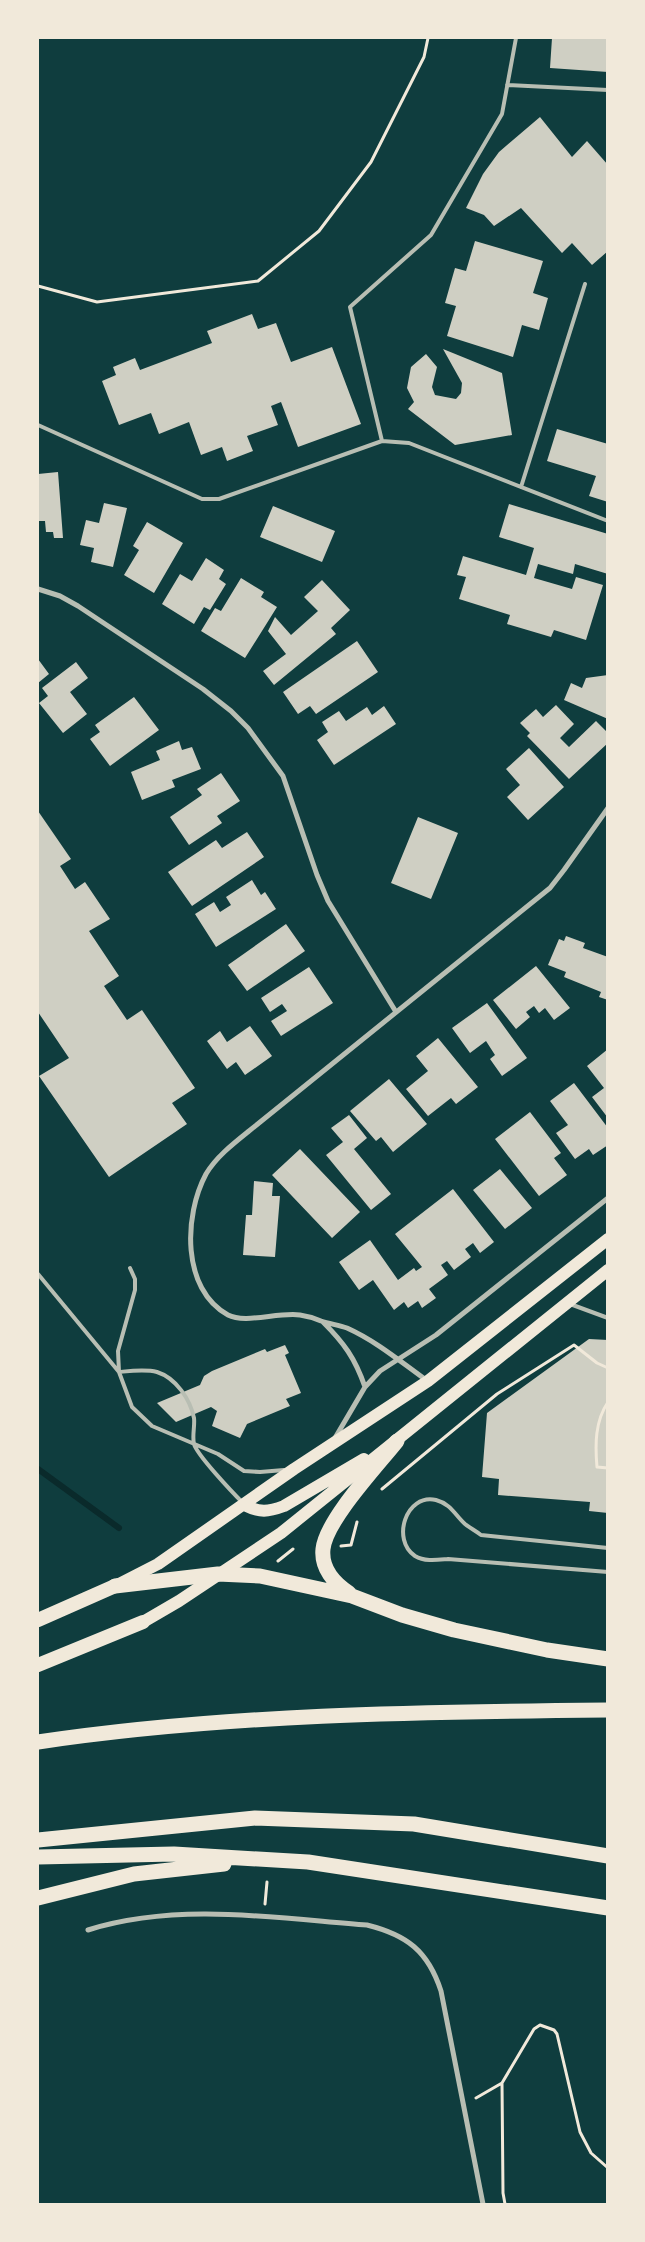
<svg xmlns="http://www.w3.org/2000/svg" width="645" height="2242" font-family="'Space Grotesk',sans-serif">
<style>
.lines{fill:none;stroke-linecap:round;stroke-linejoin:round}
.stream{stroke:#0a2a2b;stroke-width:6}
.building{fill:#cfcfc3}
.path{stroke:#f1e9da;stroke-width:3}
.service{stroke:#b8beb3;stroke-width:4}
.minor{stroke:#b8beb3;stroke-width:5}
.primary{stroke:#f1e9da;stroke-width:12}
.trunk{stroke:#f1e9da;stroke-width:14}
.motorway{stroke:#f1e9da;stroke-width:15}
</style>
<rect width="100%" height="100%" fill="#0f3d3e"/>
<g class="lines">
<!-- stream -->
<path class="stream" d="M 38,1469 L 119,1528"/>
</g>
<!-- building -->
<path class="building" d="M 552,38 L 608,38 L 608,72 L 550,68 Z
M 540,117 L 572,157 L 587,141 L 608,165 L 608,251 L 592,265 L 572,243 L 562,253 L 521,208 L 494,226 L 484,215 L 466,208 L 483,174 L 499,152 Z
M 475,241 L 543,261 L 533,293 L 548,298 L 539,330 L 522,325 L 513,357 L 447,336 L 456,306 L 445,303 L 455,268 L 466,271 Z
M 252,314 L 258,329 L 276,323 L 291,362 L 332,347 L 361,424 L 298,447 L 281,402 L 271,406 L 278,425 L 247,436 L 253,451 L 227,461 L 222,447 L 201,455 L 189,422 L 159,434 L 151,413 L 119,425 L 102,381 L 116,375 L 113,367 L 135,358 L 140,370 L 212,343 L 207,331 Z
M 443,349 L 502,373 L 512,435 L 455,445 L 408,409 L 414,402 L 407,388 L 411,367 L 426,354 L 437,367 L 432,387 L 435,395 L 456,399 L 461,393 L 462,383 Z
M 557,429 L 608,444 L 608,502 L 589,496 L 596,476 L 547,461 Z
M 58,472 L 63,538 L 54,538 L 53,532 L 46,532 L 45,521 L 38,521 L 38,474 Z
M 104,503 L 127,508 L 113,567 L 91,562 L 94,548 L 80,545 L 86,520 L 99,523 Z
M 509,504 L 608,534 L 608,574 L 575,564 L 573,574 L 538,564 L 534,578 L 572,589 L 576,577 L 603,585 L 586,640 L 554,630 L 551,637 L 507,624 L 510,615 L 459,599 L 466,577 L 457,575 L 463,556 L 526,575 L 534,548 L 499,537 Z
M 273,506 L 335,531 L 322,562 L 260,537 Z
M 147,522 L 183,543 L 154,593 L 124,575 L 139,550 L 133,546 Z
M 206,558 L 224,570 L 219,579 L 226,584 L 210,610 L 204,607 L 194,624 L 162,604 L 180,574 L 192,581 Z
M 241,578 L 264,592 L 261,597 L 277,607 L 245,658 L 201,631 L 215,608 L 221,611 Z
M 322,580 L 350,610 L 331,628 L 336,634 L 274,685 L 263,671 L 286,654 L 268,631 L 275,617 L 291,635 L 318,611 L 304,597 Z
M 357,641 L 378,672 L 316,714 L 310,706 L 298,714 L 283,692 Z
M 38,659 L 49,674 L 38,683 Z
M 76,662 L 88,678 L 70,692 L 87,714 L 63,733 L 39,703 L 48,696 L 42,688 Z
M 608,675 L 608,719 L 564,700 L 571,683 L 582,688 L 586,678 Z
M 134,697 L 159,730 L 110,766 L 90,739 L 100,732 L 95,725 Z
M 556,705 L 574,724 L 560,738 L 569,747 L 596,721 L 608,733 L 608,743 L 569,779 L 527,736 L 530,733 L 520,723 L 536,709 L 543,717 Z
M 384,706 L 396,724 L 334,765 L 317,740 L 328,732 L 322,722 L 339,711 L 346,721 L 367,707 L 372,715 Z
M 179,741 L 182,750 L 192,747 L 201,769 L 172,780 L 175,787 L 142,800 L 131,772 L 160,760 L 156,751 Z
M 529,748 L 564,787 L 528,820 L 507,797 L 520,785 L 506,769 Z
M 221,773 L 240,801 L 217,816 L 222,823 L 189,845 L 170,817 L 202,795 L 197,789 Z
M 38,811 L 71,859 L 60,866 L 75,889 L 85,882 L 110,919 L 89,931 L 119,976 L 104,986 L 127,1020 L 142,1010 L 195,1088 L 172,1103 L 187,1124 L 109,1177 L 39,1076 L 69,1058 L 38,1012 Z
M 418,817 L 458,833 L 431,899 L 391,883 Z
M 247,832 L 264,857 L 192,906 L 168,872 L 216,840 L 222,848 Z
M 252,880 L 261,895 L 265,892 L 276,909 L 216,947 L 195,914 L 214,902 L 220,912 L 231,905 L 226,897 Z
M 286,924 L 305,951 L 247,991 L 228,965 Z
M 566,936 L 585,943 L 583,948 L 608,957 L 608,1000 L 599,997 L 601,992 L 564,977 L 566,972 L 548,965 L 559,939 L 564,941 Z
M 536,966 L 570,1008 L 554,1020 L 545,1008 L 539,1013 L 534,1006 L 526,1012 L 530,1017 L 516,1029 L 493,1000 Z
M 309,967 L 333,1003 L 281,1036 L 271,1021 L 287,1011 L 282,1004 L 270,1012 L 261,998 Z
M 487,1003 L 527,1058 L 502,1076 L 490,1059 L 495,1055 L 486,1041 L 470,1053 L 452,1028 Z
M 250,1026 L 272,1056 L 245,1075 L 236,1062 L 227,1069 L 207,1041 L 220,1031 L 227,1042 Z
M 438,1038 L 478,1087 L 456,1104 L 451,1098 L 428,1116 L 406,1089 L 428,1071 L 416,1056 Z
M 608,1049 L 608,1118 L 592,1097 L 604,1088 L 587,1066 Z
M 389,1079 L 427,1124 L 393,1152 L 381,1137 L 376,1141 L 350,1111 Z
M 574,1083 L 608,1128 L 608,1145 L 593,1155 L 589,1149 L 575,1159 L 556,1133 L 568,1125 L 550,1101 Z
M 530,1112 L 561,1153 L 554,1158 L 567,1175 L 539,1196 L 495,1139 Z
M 349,1115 L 367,1138 L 354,1149 L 391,1194 L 371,1210 L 326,1155 L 343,1142 L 331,1128 Z
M 300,1149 L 360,1212 L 332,1238 L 272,1175 Z
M 500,1169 L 532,1208 L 505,1229 L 473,1190 Z
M 254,1181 L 273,1183 L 272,1196 L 280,1196 L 275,1257 L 243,1255 L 246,1215 L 252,1215 Z
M 453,1189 L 494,1242 L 480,1253 L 473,1243 L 465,1249 L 471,1257 L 454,1270 L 447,1261 L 441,1265 L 448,1275 L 429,1289 L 436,1298 L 422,1308 L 418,1301 L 408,1308 L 404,1302 L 394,1310 L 373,1280 L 359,1290 L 339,1262 L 370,1240 L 398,1280 L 414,1268 L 416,1271 L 422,1267 L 395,1234 Z
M 589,1339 L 608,1340 L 608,1513 L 589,1511 L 590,1502 L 498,1495 L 499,1479 L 482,1477 L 487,1413 Z
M 285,1345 L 289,1353 L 285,1355 L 301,1393 L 286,1399 L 290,1406 L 247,1424 L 240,1438 L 212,1426 L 217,1411 L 211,1407 L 176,1422 L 157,1403 L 200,1385 L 204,1376 L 212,1371 L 265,1349 L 267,1352 Z"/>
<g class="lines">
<!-- path -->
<path class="path" d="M 38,286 L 97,302 L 258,281 L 319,231 L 371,162 L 424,57 L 428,38
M 608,1402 C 595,1421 595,1445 597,1467 L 608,1468
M 382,1489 L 497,1394 L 574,1345 L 597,1363 L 608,1368
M 341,1546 L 351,1545 L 357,1522
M 278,1561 L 293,1549
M 265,1904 L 267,1882
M 502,2083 L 503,2193 L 505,2204
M 476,2098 L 502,2083 L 534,2029 L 540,2025 L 554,2030 L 557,2034 L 580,2132 L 591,2153 L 608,2168"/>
<!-- service -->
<path class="service" d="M 507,85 L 608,90
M 38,425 L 202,499 L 219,499 L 382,441 L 409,443 L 608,521
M 382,441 L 350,307 L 431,235 L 502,114 L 516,38
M 521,487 L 585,284
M 130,1268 L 135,1279 L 135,1290 L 118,1351 L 119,1372 L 132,1407 L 152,1426 L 218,1454 L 244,1471 L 260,1472 L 284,1470
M 38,1274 L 119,1372 C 130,1371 145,1369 157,1372 C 176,1378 190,1399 194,1418 C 195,1426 192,1436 194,1444 C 197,1455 233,1493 243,1503
M 570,1304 L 608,1318
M 608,1548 L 481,1535 C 476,1531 470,1528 465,1524 C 455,1515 451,1504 436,1500 C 406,1493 391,1540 415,1556 C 425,1562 437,1560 448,1559 L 608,1572"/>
<!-- minor -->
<path class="minor" d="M 38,589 L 60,596 L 78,606 L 203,689 L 231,711 L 248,728 L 283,776 L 317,875 L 328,901 L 396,1012
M 323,1322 C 344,1343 355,1358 365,1387
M 426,1380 C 401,1362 376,1341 347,1328 C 339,1325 330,1324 321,1321 C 314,1318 307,1316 300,1315 C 278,1312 245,1324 228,1315 C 181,1289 184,1215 206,1174 C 216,1157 234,1143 249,1131 L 550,888 L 564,870 L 608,808
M 335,1438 L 365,1387 L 380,1371 L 436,1335 L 608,1198
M 88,1930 C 177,1902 276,1918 367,1925 C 407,1935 428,1951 441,1991 L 483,2204"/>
<!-- primary -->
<path class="primary" d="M 244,1505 C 260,1513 268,1512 284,1506 L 364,1459
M 119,1584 L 158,1564 L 294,1469 L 428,1381 L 608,1239
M 143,1622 L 179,1601 L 281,1533 L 608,1270"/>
<!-- trunk -->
<path class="trunk" d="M 38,1620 L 115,1586
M 38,1665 L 143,1622"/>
<!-- motorway -->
<path class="motorway" d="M 115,1586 L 218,1574 L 260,1576 L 352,1596 L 402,1615 L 454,1630 L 547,1650 L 608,1659
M 349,1593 C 334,1583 321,1568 323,1549 C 326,1520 378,1465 397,1441
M 38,1742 C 226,1714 417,1712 608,1710
M 38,1840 L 255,1818 L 414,1824 L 608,1856
M 38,1857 L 174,1854 L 308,1862 L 608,1908
M 38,1898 L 134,1874 L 224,1864"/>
</g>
<!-- border -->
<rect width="645" height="2242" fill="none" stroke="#f1e9da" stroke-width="78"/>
</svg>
